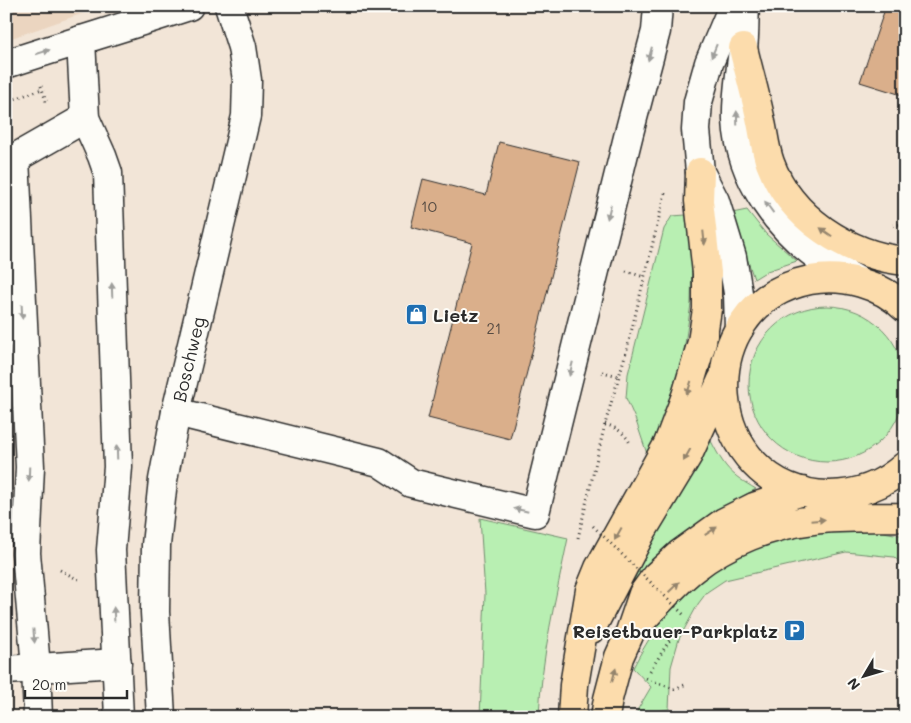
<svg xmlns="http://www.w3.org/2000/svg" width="911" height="723" font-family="Mali,sans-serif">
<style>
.built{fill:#ebd5c0}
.green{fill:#b8efb2;stroke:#728d6e}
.building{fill:#daaf8b;stroke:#2b2b2b}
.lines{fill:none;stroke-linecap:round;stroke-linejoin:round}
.minor-casing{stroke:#2b2b2b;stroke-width:31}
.major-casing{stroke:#2b2b2b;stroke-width:31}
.path{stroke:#2b2b2b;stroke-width:3;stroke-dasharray:1 4;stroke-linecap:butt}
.minor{stroke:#fdfcf7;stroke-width:28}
.major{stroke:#fcdcac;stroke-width:28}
.path-bridge{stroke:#2b2b2b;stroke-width:3;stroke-dasharray:1 4;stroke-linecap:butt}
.oneway{fill:#9e9e9b}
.oneway2{fill:#94846c}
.labels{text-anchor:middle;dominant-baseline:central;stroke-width:4;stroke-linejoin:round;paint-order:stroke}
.number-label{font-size:15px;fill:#574c43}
.poi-label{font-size:18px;font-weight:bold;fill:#2b2b2b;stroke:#fdfcf7;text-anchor:start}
.street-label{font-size:18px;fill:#2b2b2b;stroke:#fdfcf7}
</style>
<rect width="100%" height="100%" fill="#f2e5d7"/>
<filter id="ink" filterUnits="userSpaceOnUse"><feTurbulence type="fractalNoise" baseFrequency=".02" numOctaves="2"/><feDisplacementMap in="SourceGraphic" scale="10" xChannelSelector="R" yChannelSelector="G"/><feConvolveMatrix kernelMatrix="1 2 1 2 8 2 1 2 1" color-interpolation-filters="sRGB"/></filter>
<g filter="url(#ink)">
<!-- built -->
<path class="built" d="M 6,6 L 104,6 L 6,40 Z"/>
<!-- green -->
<path class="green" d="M 747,210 L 766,234 L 797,261 L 767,271 L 754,279 L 732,213 Z
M 686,215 L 692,254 L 691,304 L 683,357 L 670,403 L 647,454 L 636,421 L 626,398 L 628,374 L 664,229 L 672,216 Z
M749 384a78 78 0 1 1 156 0a78 78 0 1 1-156 0Z
M 711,441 C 725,468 730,474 756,489 C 719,509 681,531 651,562 C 638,575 627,593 616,608 L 679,491 Z
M 480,518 L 568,538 C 556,597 541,657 539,717 L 480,717 L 485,594 Z
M 844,529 L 878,531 L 905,536 L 905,567 L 894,557 L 846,552 L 725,580 L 707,592 L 698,604 L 679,639 L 671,667 L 669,709 L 647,713 L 647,717 L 636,717 L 638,709 L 651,687 L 633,668 C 646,641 677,594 701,576 C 722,559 763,539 791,534 C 808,531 826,531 844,529 Z"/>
<!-- building -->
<path class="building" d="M 886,6 L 905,6 L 905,96 L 860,82 Z
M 499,142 L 580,162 L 510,439 L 428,418 L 472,243 L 411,227 L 423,179 L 486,195 Z"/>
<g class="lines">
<defs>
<g id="minor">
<path d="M 733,6 L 709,63 L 698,102 L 696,130 L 700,172 L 715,201 L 732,257 L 738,293 L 739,329"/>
<path d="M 745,6 C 744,20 745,34 743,48 C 741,72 736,95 737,120 C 740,179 779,231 827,263 C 838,270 849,276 860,282"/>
<path d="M 81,40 L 85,118 L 102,156 L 108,173 L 118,467 L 111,550 L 119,717"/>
<path d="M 6,64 C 67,44 128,26 189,6"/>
<path d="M 15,158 L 30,467 L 26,553 L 36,667 L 38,717"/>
<path d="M 6,161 L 15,158 L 85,118"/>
<path d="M 176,412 L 379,462 L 411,483 L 535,513 L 629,133 L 656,31 L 658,6"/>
<path d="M 6,670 L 117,663"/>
<path id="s1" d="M 161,717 L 155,612 L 156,545 L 163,480 L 176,412 L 246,116 L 247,80 L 242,47 L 229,6"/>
</g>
<path id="major" d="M 743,48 C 749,73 756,97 761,122 C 764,136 765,149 770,163 C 790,218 848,255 905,261
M 905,308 C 881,284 843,274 810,280 C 685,305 701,492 829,495 C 857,495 884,485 905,466
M 642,620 C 658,603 674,584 693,569 C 727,542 770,525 813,520 C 843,516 874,518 905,517
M 591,629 L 642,531 L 688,455 L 722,380
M 572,717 L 574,685 L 590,590 L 599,568 L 668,444 L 686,396 L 702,342 L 707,309 L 707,273 L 699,201 L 700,172
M 605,717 L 608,699 L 619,657 L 629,635 L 643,594 L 656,576 L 681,553 L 724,522 L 754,507 L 803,491"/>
</defs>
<!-- minor casing -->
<use href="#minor" class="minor-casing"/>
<!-- major casing -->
<use href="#major" class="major-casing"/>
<!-- path -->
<path class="path" d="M 41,86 L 47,104
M 6,102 L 42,89
M 893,225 L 905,224
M 626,271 L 644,277
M 602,372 L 619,376
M 605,424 C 617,428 625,433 631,445
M 578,538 L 605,424 L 627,349 L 665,193
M 60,570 L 81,581
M 650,671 L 671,638
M 646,678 L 674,689 L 687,684"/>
<!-- minor -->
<use href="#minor" class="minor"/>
<!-- major -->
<use href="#major" class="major"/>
<!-- path-bridge -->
<path class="path-bridge" d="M 593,526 L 685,616"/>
</g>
<!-- one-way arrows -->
<defs><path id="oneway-solid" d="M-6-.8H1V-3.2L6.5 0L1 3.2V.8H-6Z" transform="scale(1.25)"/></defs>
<g class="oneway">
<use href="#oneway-solid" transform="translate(714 51) rotate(112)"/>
<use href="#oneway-solid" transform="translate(43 52) rotate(-18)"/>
<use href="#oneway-solid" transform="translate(650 54) rotate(105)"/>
<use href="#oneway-solid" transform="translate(737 118) rotate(-92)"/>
<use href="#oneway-solid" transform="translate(769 207) rotate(-126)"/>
<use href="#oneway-solid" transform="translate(609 212) rotate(104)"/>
<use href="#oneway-solid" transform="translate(112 290) rotate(-92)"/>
<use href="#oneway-solid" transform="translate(22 312) rotate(87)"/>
<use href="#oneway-solid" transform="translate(571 369) rotate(104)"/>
<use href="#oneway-solid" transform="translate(117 452) rotate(-92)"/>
<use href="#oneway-solid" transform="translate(29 474) rotate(92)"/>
<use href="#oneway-solid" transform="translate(521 510) rotate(-167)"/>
<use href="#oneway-solid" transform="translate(114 614) rotate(-93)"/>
<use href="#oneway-solid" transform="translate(34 636) rotate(85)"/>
</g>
<g class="oneway2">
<use href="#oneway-solid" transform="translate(826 232) rotate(-145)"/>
<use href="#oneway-solid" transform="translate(704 238) rotate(84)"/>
<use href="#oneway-solid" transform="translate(689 388) rotate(108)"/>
<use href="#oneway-solid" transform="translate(687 455) rotate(119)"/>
<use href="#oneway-solid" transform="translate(818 520) rotate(-5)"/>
<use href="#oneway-solid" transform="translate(711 531) rotate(-33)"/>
<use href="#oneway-solid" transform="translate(618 534) rotate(119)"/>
<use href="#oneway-solid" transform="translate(674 587) rotate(-44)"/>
<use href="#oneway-solid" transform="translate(614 675) rotate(-75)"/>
</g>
</g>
<!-- icons -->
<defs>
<symbol id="shop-square" viewBox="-11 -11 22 22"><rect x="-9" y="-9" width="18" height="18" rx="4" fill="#1f6fb2" stroke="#fdfcf7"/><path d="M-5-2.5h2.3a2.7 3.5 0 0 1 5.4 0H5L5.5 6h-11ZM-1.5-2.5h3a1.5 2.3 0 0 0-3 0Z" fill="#fff"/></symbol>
<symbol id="parking-square" viewBox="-11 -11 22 22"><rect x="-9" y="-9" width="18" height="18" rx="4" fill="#1f6fb2" stroke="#fdfcf7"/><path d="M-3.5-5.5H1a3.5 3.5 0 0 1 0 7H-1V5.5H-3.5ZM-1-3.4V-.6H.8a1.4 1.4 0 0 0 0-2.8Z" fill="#fff"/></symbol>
</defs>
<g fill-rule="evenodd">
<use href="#shop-square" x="404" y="302" width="25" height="25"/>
<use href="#parking-square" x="782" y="618" width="25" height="25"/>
</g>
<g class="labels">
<!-- number labels -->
<g class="number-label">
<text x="429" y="206">10</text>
<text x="494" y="328">21</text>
</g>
<!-- poi labels -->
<g class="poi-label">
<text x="433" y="315">Lietz</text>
<text x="778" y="631" text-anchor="end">Reisetbauer-Parkplatz</text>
</g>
<!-- street labels -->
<g class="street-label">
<text stroke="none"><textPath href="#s1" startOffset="361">Boschweg</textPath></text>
</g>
</g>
<!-- margin -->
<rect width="911" height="723" fill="none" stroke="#fdfcf7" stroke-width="25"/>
<rect x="12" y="12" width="886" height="698" fill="none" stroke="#2b2b2b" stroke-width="2" filter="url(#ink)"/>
<!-- north arrow -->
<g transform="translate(864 676) rotate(232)" stroke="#fdfcf7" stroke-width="4" paint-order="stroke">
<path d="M0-4L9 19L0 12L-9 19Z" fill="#2b2b2b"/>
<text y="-8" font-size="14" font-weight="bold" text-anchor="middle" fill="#2b2b2b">N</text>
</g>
<!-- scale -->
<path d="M25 690v8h102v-8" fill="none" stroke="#2b2b2b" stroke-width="2.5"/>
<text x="32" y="690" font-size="15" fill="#2b2b2b" stroke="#fdfcf7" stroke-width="4" paint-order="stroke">20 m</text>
</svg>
